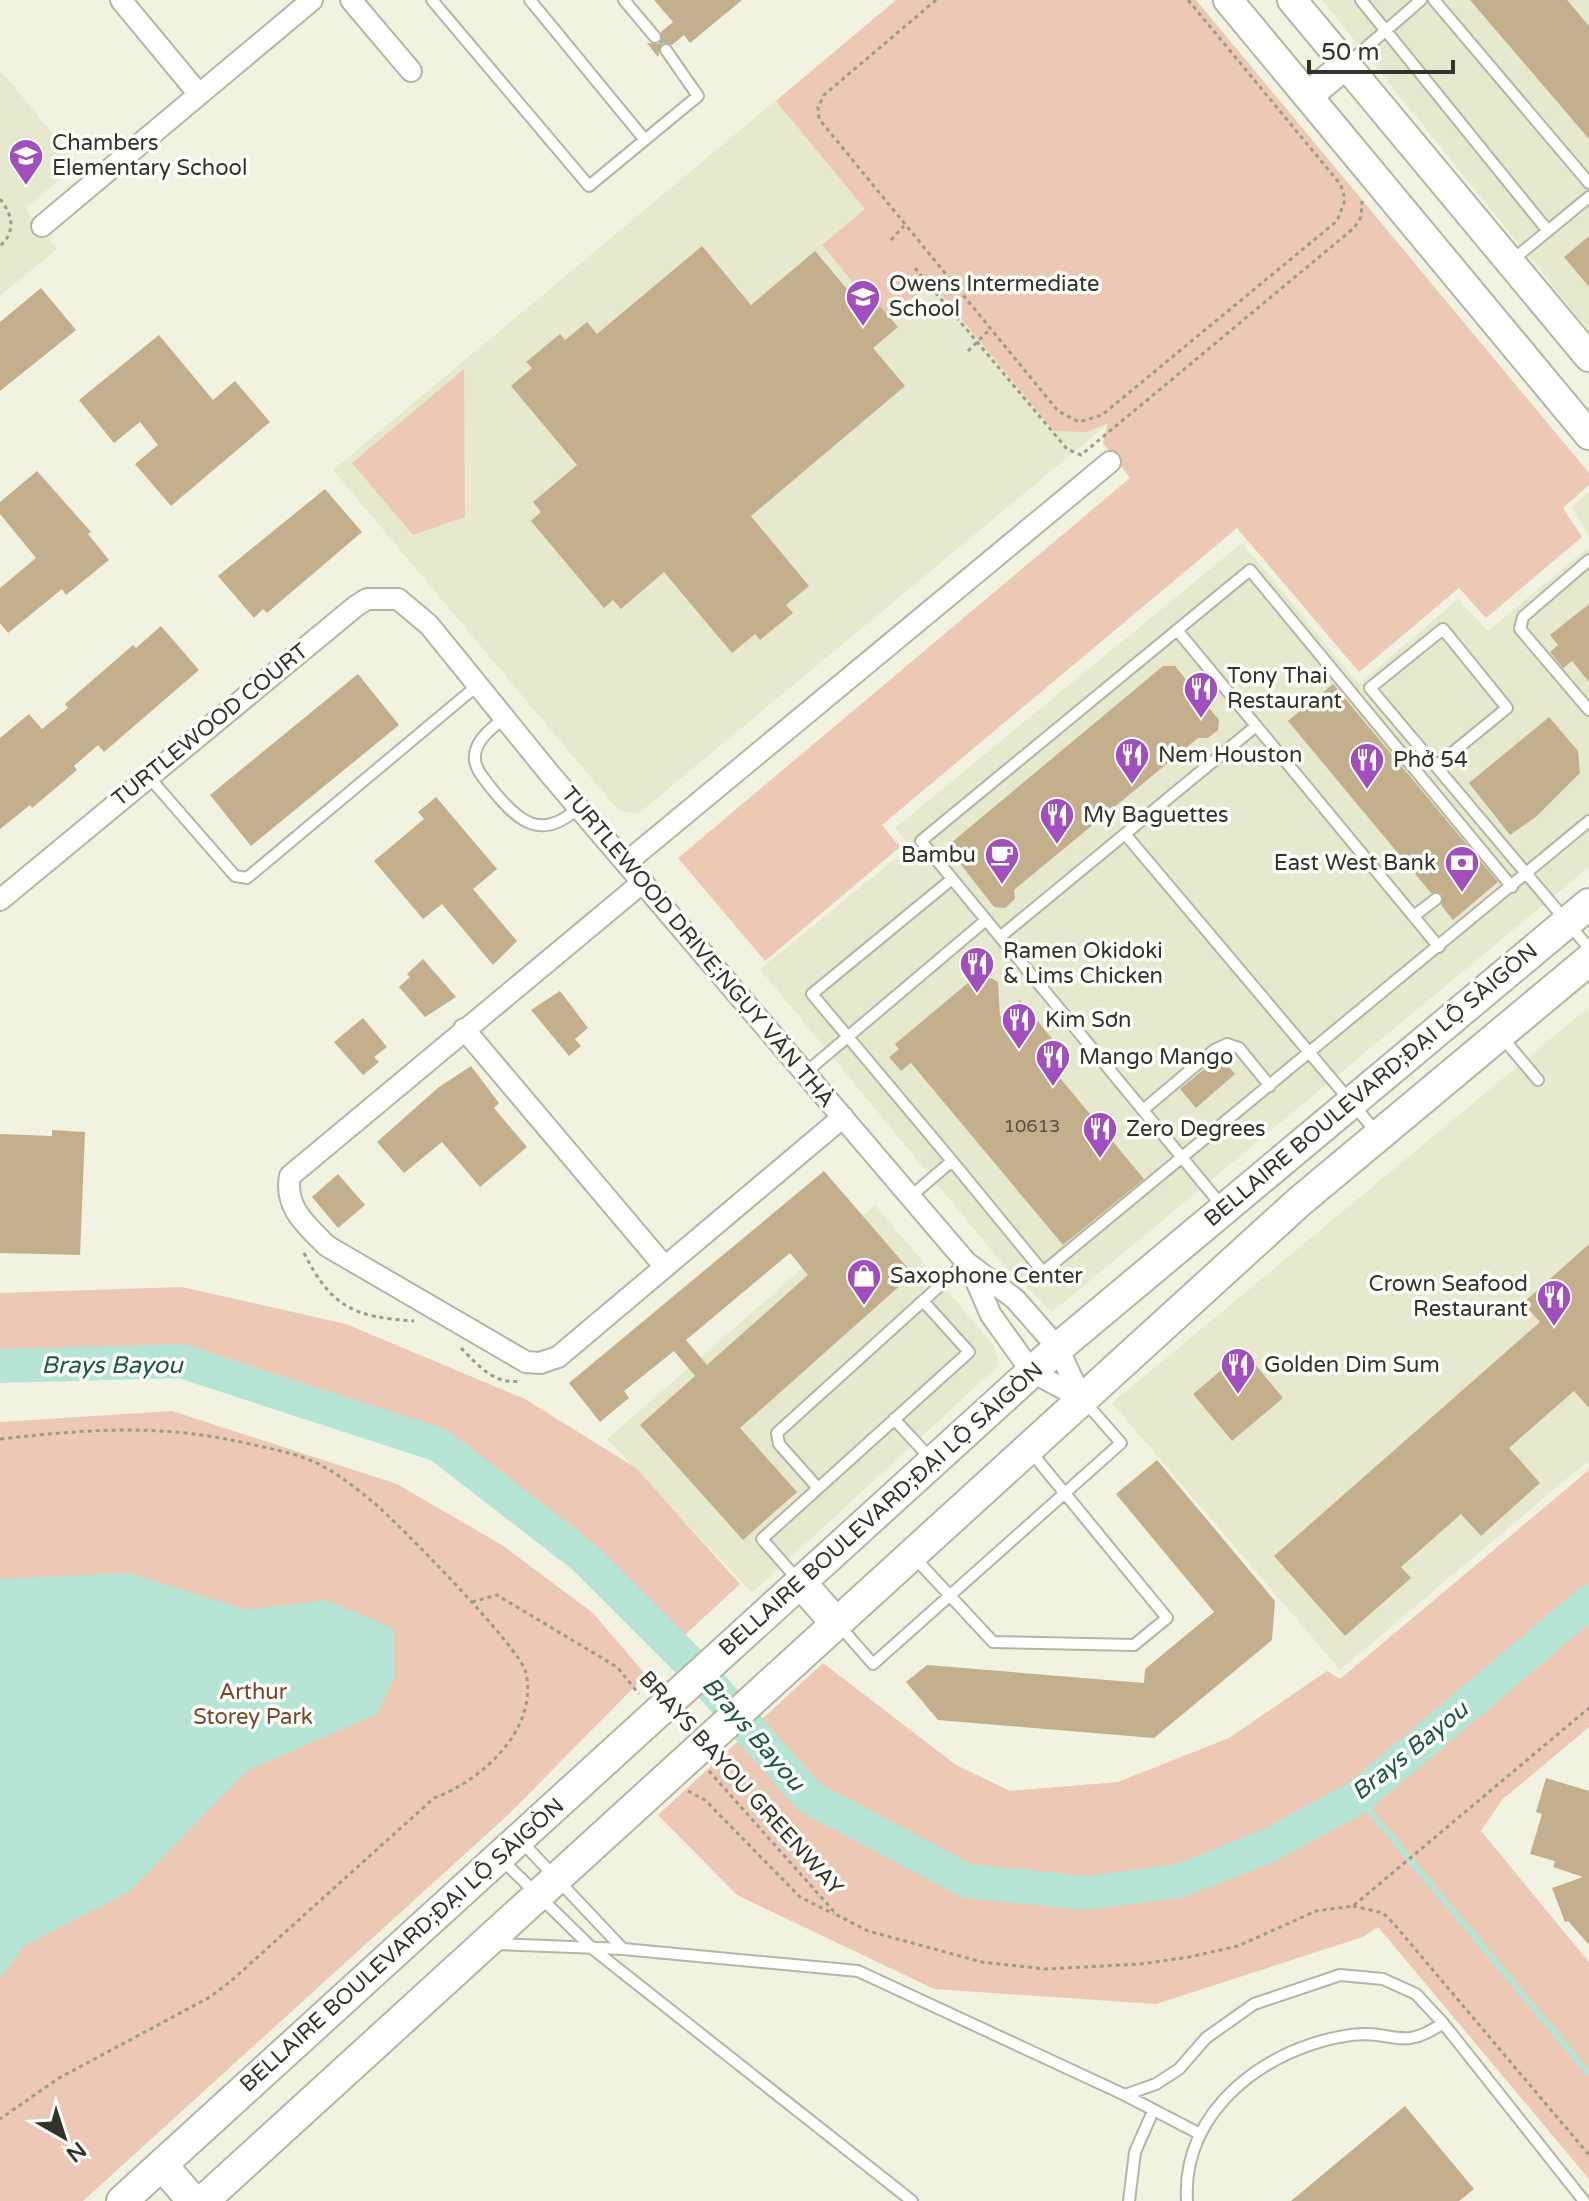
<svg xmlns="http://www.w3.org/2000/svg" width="1589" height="2201" font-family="'Varela Round',sans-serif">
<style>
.built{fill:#e6e9ce}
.green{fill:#edc8b4}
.water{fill:#b6e5d6}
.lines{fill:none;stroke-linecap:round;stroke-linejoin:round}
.stream{stroke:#b6e5d6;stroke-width:6}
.river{stroke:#b6e5d6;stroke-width:34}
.building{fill:#c3af8c;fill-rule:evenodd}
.lane-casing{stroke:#b4b6a3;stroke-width:14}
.street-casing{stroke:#b4b6a3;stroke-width:24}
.secondary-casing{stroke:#b4b6a3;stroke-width:32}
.primary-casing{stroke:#b4b6a3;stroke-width:34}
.path{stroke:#9b9c8e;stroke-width:3;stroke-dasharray:4 4;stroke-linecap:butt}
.lane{stroke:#fff;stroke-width:10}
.street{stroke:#fff;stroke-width:20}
.secondary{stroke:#fff;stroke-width:28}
.primary{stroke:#fff;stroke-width:30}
.primary-bridge-casing{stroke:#b4b6a3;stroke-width:34;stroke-linecap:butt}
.primary-bridge{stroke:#fff;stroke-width:30}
.labels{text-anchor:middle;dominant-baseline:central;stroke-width:7;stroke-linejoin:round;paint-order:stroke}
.number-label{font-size:18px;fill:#565243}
.poi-label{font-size:22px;fill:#32332b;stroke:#fefffb;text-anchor:start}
.street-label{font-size:22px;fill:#32332b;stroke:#fefffb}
.park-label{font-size:22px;fill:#7a472a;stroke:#fefffb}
.water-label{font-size:24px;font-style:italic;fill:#1d5849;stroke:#fefffb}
</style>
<rect width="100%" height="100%" fill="#f1f3e0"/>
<!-- built -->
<path class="built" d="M 896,0 L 1196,0 L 1348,184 L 1354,201 L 1109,423 L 638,814 L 619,811 L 333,470 Z
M 1322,0 L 1589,0 L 1589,331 Z
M 0,70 L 78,164 L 25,209 L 57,249 L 0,296 Z
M 1589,491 L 1589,537 L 1572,507 Z
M 1242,543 L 1359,684 L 1458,599 L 1488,631 L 1589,547 L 1589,867 L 1052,1312 L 1006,1268 L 760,969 L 910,847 L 895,828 Z
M 1589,1007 L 1589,1460 L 1340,1670 L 1112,1403 Z
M 875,1205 L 994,1346 L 999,1365 L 752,1593 L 607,1439 Z"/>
<!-- green -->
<path class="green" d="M 896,0 L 1196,0 L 1589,473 L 1589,485 L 1563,508 L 1582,537 L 1486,618 L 1459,588 L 1359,672 L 1237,528 L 882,825 L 900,847 L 765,961 L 678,858 L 1130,478 L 1103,443 L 1108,423 L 1087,432 L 1054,431 L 932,283 L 889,316 L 880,306 L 874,308 L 822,245 L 865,209 L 776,101 Z
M 464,369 L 465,517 L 413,535 L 352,463 Z
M 182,1287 L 346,1324 L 525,1399 L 636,1468 L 740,1584 L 674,1645 L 647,1610 L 545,1524 L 433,1457 L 197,1375 L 94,1372 L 0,1380 L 0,1293 Z
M 172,1411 L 397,1484 L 502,1545 L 593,1613 L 646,1675 L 509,1814 L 83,2201 L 0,2201 L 0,1422 Z
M 1589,1470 L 1589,1727 L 1502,1800 L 1481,1831 L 1589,1962 L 1589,2179 L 1378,1927 L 1363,1937 L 1156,2004 L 934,1989 L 737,1895 L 658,1815 L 823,1663 L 956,1765 L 1010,1791 L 1118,1782 L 1229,1738 L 1327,1671 L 1340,1679 Z"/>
<!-- water -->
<path class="water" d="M 130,1573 L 247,1610 L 326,1600 L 394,1629 L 395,1676 L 377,1714 L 247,1771 L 130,1891 L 24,1946 L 0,1979 L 0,1579 Z"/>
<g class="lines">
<!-- stream -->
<path class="stream" d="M 1358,1797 L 1589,2074"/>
<!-- river -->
<path class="river" d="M 0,1366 L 181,1361 L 439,1445 L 584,1557 L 700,1673 L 809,1797 L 967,1881 L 1087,1893 L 1179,1881 L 1268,1846 L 1358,1797 L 1589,1602"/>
</g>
<!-- building -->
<path class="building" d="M 654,0 L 742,0 L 690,43 L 684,35 L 672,45 L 662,43 L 658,57 L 647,43 L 659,44 L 661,32 L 673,22 Z
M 1470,0 L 1567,0 L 1589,26 L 1589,139 Z
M 1589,236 L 1589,287 L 1564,257 Z
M 702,246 L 751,305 L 815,251 L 869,315 L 880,306 L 898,327 L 873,348 L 905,386 L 751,516 L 809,586 L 786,605 L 793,613 L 760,640 L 755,634 L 732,653 L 664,572 L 621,609 L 613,600 L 604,608 L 531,521 L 541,512 L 533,502 L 577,465 L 511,386 L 532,368 L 526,362 L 560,334 L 565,340 L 587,322 L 597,334 Z
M 41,288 L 76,330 L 0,391 L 0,322 Z
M 159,335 L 213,400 L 235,381 L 270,422 L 171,506 L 135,464 L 158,445 L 140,422 L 114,443 L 79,400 Z
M 37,471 L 91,532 L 88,534 L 109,560 L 66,595 L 62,589 L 8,633 L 0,623 L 0,588 L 36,558 L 0,514 L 0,502 Z
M 325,489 L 362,532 L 267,613 L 263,609 L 254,618 L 218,576 Z
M 1589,604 L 1589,682 L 1572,661 L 1563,668 L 1550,652 L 1558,645 L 1550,635 Z
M 161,626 L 199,670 L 104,752 L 98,745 L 74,766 L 77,770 L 32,808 L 30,805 L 0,829 L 0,738 L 29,714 L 42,729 L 68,708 L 65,704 L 133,645 L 136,648 Z
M 1163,666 L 1175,666 L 1219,720 L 1218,730 L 1208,738 L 1198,738 L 1014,890 L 1015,899 L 1005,908 L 994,907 L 951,852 L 952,842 Z
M 358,674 L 399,725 L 251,846 L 210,795 Z
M 1333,684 L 1498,882 L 1453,920 L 1441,905 L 1442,894 L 1431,893 L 1288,721 Z
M 1549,717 L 1578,751 L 1580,773 L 1537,816 L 1510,835 L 1469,783 Z
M 436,797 L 497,869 L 473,889 L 517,941 L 493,965 L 442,904 L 423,919 L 374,861 L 424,819 L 418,812 Z
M 423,959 L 456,997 L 425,1017 L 399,987 L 410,977 L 407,974 Z
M 975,977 L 979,981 L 991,978 L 998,982 L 1000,1017 L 1020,1000 L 1060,1048 L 1045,1060 L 1144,1179 L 1063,1245 L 911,1063 L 901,1071 L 889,1057 L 899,1049 L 895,1044 Z
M 560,991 L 588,1028 L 575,1039 L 581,1046 L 569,1056 L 531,1010 Z
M 363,1018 L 387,1047 L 374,1057 L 379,1062 L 363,1075 L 334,1042 Z
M 1220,1056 L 1235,1074 L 1196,1108 L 1180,1089 Z
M 471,1066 L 499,1103 L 494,1108 L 527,1147 L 480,1187 L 442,1142 L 404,1173 L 377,1142 L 439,1087 Z
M 52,1130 L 85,1132 L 80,1255 L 0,1253 L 0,1134 L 52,1136 Z
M 824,1171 L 913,1274 L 740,1428 L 797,1492 L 743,1540 L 640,1425 L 695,1376 L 674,1351 L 624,1391 L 629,1398 L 600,1422 L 569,1383 ZM 790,1253 L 808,1275 L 707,1365 L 686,1340 Z
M 338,1174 L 365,1205 L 338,1228 L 312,1197 Z
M 1589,1244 L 1589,1408 L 1574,1391 L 1509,1448 L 1540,1483 L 1481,1536 L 1461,1514 L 1401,1567 L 1411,1578 L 1345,1636 L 1274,1556 L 1540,1322 L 1523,1303 Z
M 1244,1351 L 1283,1398 L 1232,1441 L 1193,1394 Z
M 1157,1460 L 1275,1601 L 1272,1640 L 1154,1738 L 938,1720 L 906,1682 L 927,1665 L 1144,1683 L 1145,1669 L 1214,1612 L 1116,1494 Z
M 1546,1778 L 1589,1791 L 1589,1945 L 1568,1921 L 1565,1922 L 1552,1888 L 1583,1877 L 1553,1867 L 1555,1861 L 1530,1854 L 1542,1814 L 1536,1812 Z
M 1405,2106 L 1474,2189 L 1459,2201 L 1291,2201 Z"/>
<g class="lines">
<defs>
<path id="lane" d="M 432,0 L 589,186 L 698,96 L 666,50
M 530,0 L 645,140
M 624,0 L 655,37
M 1361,0 L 1548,231
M 1434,0 L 1589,183
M 1347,64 L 1421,0
M 1510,262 L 1589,197
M 1589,560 L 1523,617 L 1520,629 L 1589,710
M 1177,630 L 1439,947
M 504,718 C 494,727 480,736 476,750 C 471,766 483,777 492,789 C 518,822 542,842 579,807
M 1436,766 L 1507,708 L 1443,629 L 1370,688 L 1589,948
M 148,776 L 235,876 L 247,878 L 478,685
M 1125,834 L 1378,1134
M 1414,916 L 1436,899
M 1000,937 L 1256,726
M 1501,1036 L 1538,1080
M 805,1073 L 986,920
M 1143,1110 L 1214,1050 L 1227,1044 L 1239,1048 L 1270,1086
M 952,1161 L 812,994 L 952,879
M 910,1197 L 952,1161 L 1043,1272 L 1589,821
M 1222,1206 L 921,841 L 1250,570 L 1512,887
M 894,1419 L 932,1460
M 818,1488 L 779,1444 L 777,1433 L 966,1262
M 913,1556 L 993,1642 L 1134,1645 L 1167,1618 L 1031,1452
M 798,1580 L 762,1539 L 969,1352 L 923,1301
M 838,1624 L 873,1664 L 1121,1443 L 1085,1402
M 500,1858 L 593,1949 L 912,2201
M 496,1944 L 623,1949 L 521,1841
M 623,1949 L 858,1971 L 1125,2095 L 1156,2084 L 1179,2069 L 1206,2038 L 1254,2004 L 1340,1975 L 1383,1979 L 1416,1994 L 1443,2023 L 1584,2201
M 1125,2095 L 1200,2134
M 1129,2201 L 1135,2152 L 1153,2111
M 1187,2201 C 1181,2109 1269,2046 1351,2035 C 1394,2029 1400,2053 1443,2023"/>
<path id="street" d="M 121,0 L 198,93
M 351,0 L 411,71
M 42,226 L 312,0
M 627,862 L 1110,462
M 643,882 L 290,1176 C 284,1207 306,1225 327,1246 L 526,1362 L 540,1363 L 558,1357 L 843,1117
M 0,900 L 356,606 L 367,599 L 398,599 L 429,625 L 549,773 L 966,1262 L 1015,1299 L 1058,1348 L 1081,1398
M 464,1029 L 665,1267
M 970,1267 L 991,1315 L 1032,1372 L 1081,1398"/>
<path id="secondary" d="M 1228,0 L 1589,435
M 1292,0 L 1589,357
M 1308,96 L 1345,65"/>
<path id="primary" d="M 800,1582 L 836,1623
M 747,1631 L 1058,1348 L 1589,904
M 781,1674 L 1299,1202 L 1589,960
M 162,2165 L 193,2201
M 122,2201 L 645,1724
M 203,2201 L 682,1764"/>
</defs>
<!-- lane casing -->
<use href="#lane" class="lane-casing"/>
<!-- street casing -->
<use href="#street" class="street-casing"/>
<!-- secondary casing -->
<use href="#secondary" class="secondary-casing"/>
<!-- primary casing -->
<use href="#primary" class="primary-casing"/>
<!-- path -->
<path class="path" d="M 936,0 L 824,95 L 818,107 L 819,119 L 1058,411 L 1079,422 L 1102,415 L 1337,221 L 1345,200 L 1341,185 L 1188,0
M 0,199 C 13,215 16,232 0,246
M 891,240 L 904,226
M 915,268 L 1067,449 L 1081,455 L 1354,228 L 1361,217 L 1362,201
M 968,351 L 990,329
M 304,1253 C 332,1308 354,1317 414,1321
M 461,1348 C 479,1366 494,1385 521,1381
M 0,1439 C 92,1429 162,1423 254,1445 C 272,1449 294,1453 312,1461 C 333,1470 355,1487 373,1502 C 398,1523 521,1648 526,1673 C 538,1729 483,1780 434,1798 L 231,1981 L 210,1997 L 59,2078 L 0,2119
M 472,1602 L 497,1595 L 617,1667 L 639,1694
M 709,1771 L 837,1915 L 868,1931 L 982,1962 L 1045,1969 L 1141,1964 L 1189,1957 L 1238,1946 L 1316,1911 L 1353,1906 L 1589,1708
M 688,1791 L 705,1800 L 800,1897 L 834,1914
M 1353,1906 L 1383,1913 L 1394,1924 L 1589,2155"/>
<!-- lane -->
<use href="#lane" class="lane"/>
<!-- street -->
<use href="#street" class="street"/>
<!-- secondary -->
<use href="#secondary" class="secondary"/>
<!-- primary -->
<use href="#primary" class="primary"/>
<defs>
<path id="primary-bridge" d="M 645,1724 L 747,1631
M 682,1764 L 781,1674"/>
</defs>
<!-- primary-bridge casing -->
<use href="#primary-bridge" class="primary-bridge-casing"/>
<!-- primary-bridge -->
<use href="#primary-bridge" class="primary-bridge"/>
</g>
<!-- icons -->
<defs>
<symbol id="school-pin" viewBox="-11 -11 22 30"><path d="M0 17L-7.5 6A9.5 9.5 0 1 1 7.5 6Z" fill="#a24fbe" stroke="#fefffb"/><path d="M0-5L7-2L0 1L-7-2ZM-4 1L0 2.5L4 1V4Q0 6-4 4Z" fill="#fff"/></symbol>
<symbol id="restaurant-pin" viewBox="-11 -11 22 30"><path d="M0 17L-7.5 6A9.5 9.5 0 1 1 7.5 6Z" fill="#a24fbe" stroke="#fefffb"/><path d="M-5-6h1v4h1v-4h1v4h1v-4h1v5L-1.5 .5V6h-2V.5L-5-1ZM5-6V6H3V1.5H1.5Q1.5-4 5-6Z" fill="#fff"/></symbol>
<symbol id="cafe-pin" viewBox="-11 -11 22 30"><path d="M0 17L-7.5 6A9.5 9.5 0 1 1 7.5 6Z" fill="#a24fbe" stroke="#fefffb"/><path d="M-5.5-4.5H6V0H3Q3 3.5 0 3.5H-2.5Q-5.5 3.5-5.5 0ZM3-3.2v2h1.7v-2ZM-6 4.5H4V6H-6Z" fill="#fff"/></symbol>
<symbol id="bank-pin" viewBox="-11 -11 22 30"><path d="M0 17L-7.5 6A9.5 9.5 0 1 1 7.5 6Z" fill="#a24fbe" stroke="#fefffb"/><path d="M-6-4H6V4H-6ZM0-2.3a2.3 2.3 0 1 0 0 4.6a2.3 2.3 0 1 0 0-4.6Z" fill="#fff"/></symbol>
<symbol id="shop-pin" viewBox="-11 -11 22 30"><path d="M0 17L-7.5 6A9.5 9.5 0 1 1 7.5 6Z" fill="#a24fbe" stroke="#fefffb"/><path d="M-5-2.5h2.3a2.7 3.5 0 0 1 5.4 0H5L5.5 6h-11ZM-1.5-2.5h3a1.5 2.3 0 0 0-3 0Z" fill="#fff"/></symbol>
</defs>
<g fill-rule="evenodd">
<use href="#school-pin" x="6" y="136" width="40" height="54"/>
<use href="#school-pin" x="843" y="277" width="40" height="54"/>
<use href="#restaurant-pin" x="1181" y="669" width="40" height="54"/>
<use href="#restaurant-pin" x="1112" y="735" width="40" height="54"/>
<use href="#restaurant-pin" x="1347" y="740" width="40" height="54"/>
<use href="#restaurant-pin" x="1037" y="795" width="40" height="54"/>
<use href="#cafe-pin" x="982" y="835" width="40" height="54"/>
<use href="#bank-pin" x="1442" y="843" width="40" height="54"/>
<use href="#restaurant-pin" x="957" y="944" width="40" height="54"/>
<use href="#restaurant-pin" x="999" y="1000" width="40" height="54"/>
<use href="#restaurant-pin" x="1033" y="1037" width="40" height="54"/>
<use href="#restaurant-pin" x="1080" y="1109" width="40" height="54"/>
<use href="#shop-pin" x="844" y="1256" width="40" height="54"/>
<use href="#restaurant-pin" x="1534" y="1277" width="40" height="54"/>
<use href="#restaurant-pin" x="1218" y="1345" width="40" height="54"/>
</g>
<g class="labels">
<!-- number labels -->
<g class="number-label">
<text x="1032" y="1126">10613</text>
</g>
<!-- poi labels -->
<g class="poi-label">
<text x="52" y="143">Chambers<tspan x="52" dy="25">Elementary School</tspan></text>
<text x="889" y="284">Owens Intermediate<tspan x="889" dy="25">School</tspan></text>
<text x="1227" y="676">Tony Thai<tspan x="1227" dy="25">Restaurant</tspan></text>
<text x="1158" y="755">Nem Houston</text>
<text x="1393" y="760">Phở 54</text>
<text x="1083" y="815">My Baguettes</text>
<text x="976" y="855" text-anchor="end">Bambu</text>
<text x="1436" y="863" text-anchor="end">East West Bank</text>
<text x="1003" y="951">Ramen Okidoki<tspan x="1003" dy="25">&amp; Lims Chicken</tspan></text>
<text x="1045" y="1020">Kim Sơn</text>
<text x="1079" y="1057">Mango Mango</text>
<text x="1126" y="1129">Zero Degrees</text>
<text x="890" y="1276">Saxophone Center</text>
<text x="1528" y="1284" text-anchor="end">Crown Seafood<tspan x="1528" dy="25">Restaurant</tspan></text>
<text x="1264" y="1365">Golden Dim Sum</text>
</g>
<!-- street labels -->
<g class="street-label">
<text transform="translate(210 725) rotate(-39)">TURTLEWOOD COURT</text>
<text transform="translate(698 947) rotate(50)">TURTLEWOOD DRIVE;NGỤY VĂN THÀ</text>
<text transform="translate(1371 1085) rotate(-40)">BELLAIRE BOULEVARD;ĐẠI LỘ SÀIGÒN</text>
<text transform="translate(881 1509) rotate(-42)">BELLAIRE BOULEVARD;ĐẠI LỘ SÀIGÒN</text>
<text transform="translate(741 1783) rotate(48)">BRAYS BAYOU GREENWAY</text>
<text transform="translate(402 1945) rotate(-42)">BELLAIRE BOULEVARD;ĐẠI LỘ SÀIGÒN</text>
</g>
<!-- park labels -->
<g class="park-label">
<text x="253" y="1692">Arthur<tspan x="253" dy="25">Storey Park</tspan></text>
</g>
<!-- water labels -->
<g class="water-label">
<text x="112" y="1365">Brays Bayou</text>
<text transform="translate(753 1734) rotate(49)">Brays Bayou</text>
<text transform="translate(1410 1751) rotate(-39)">Brays Bayou</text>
</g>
</g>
<!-- north arrow -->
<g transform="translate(64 2137) rotate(141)" stroke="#fefffb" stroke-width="6" paint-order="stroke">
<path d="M0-6L14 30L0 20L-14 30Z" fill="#32332b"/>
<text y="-12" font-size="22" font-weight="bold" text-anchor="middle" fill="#32332b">N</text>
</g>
<!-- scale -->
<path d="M1309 60v12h144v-12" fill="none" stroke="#32332b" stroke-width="4"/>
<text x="1321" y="60" font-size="24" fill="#32332b" stroke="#fefffb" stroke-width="6" paint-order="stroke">50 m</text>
</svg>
